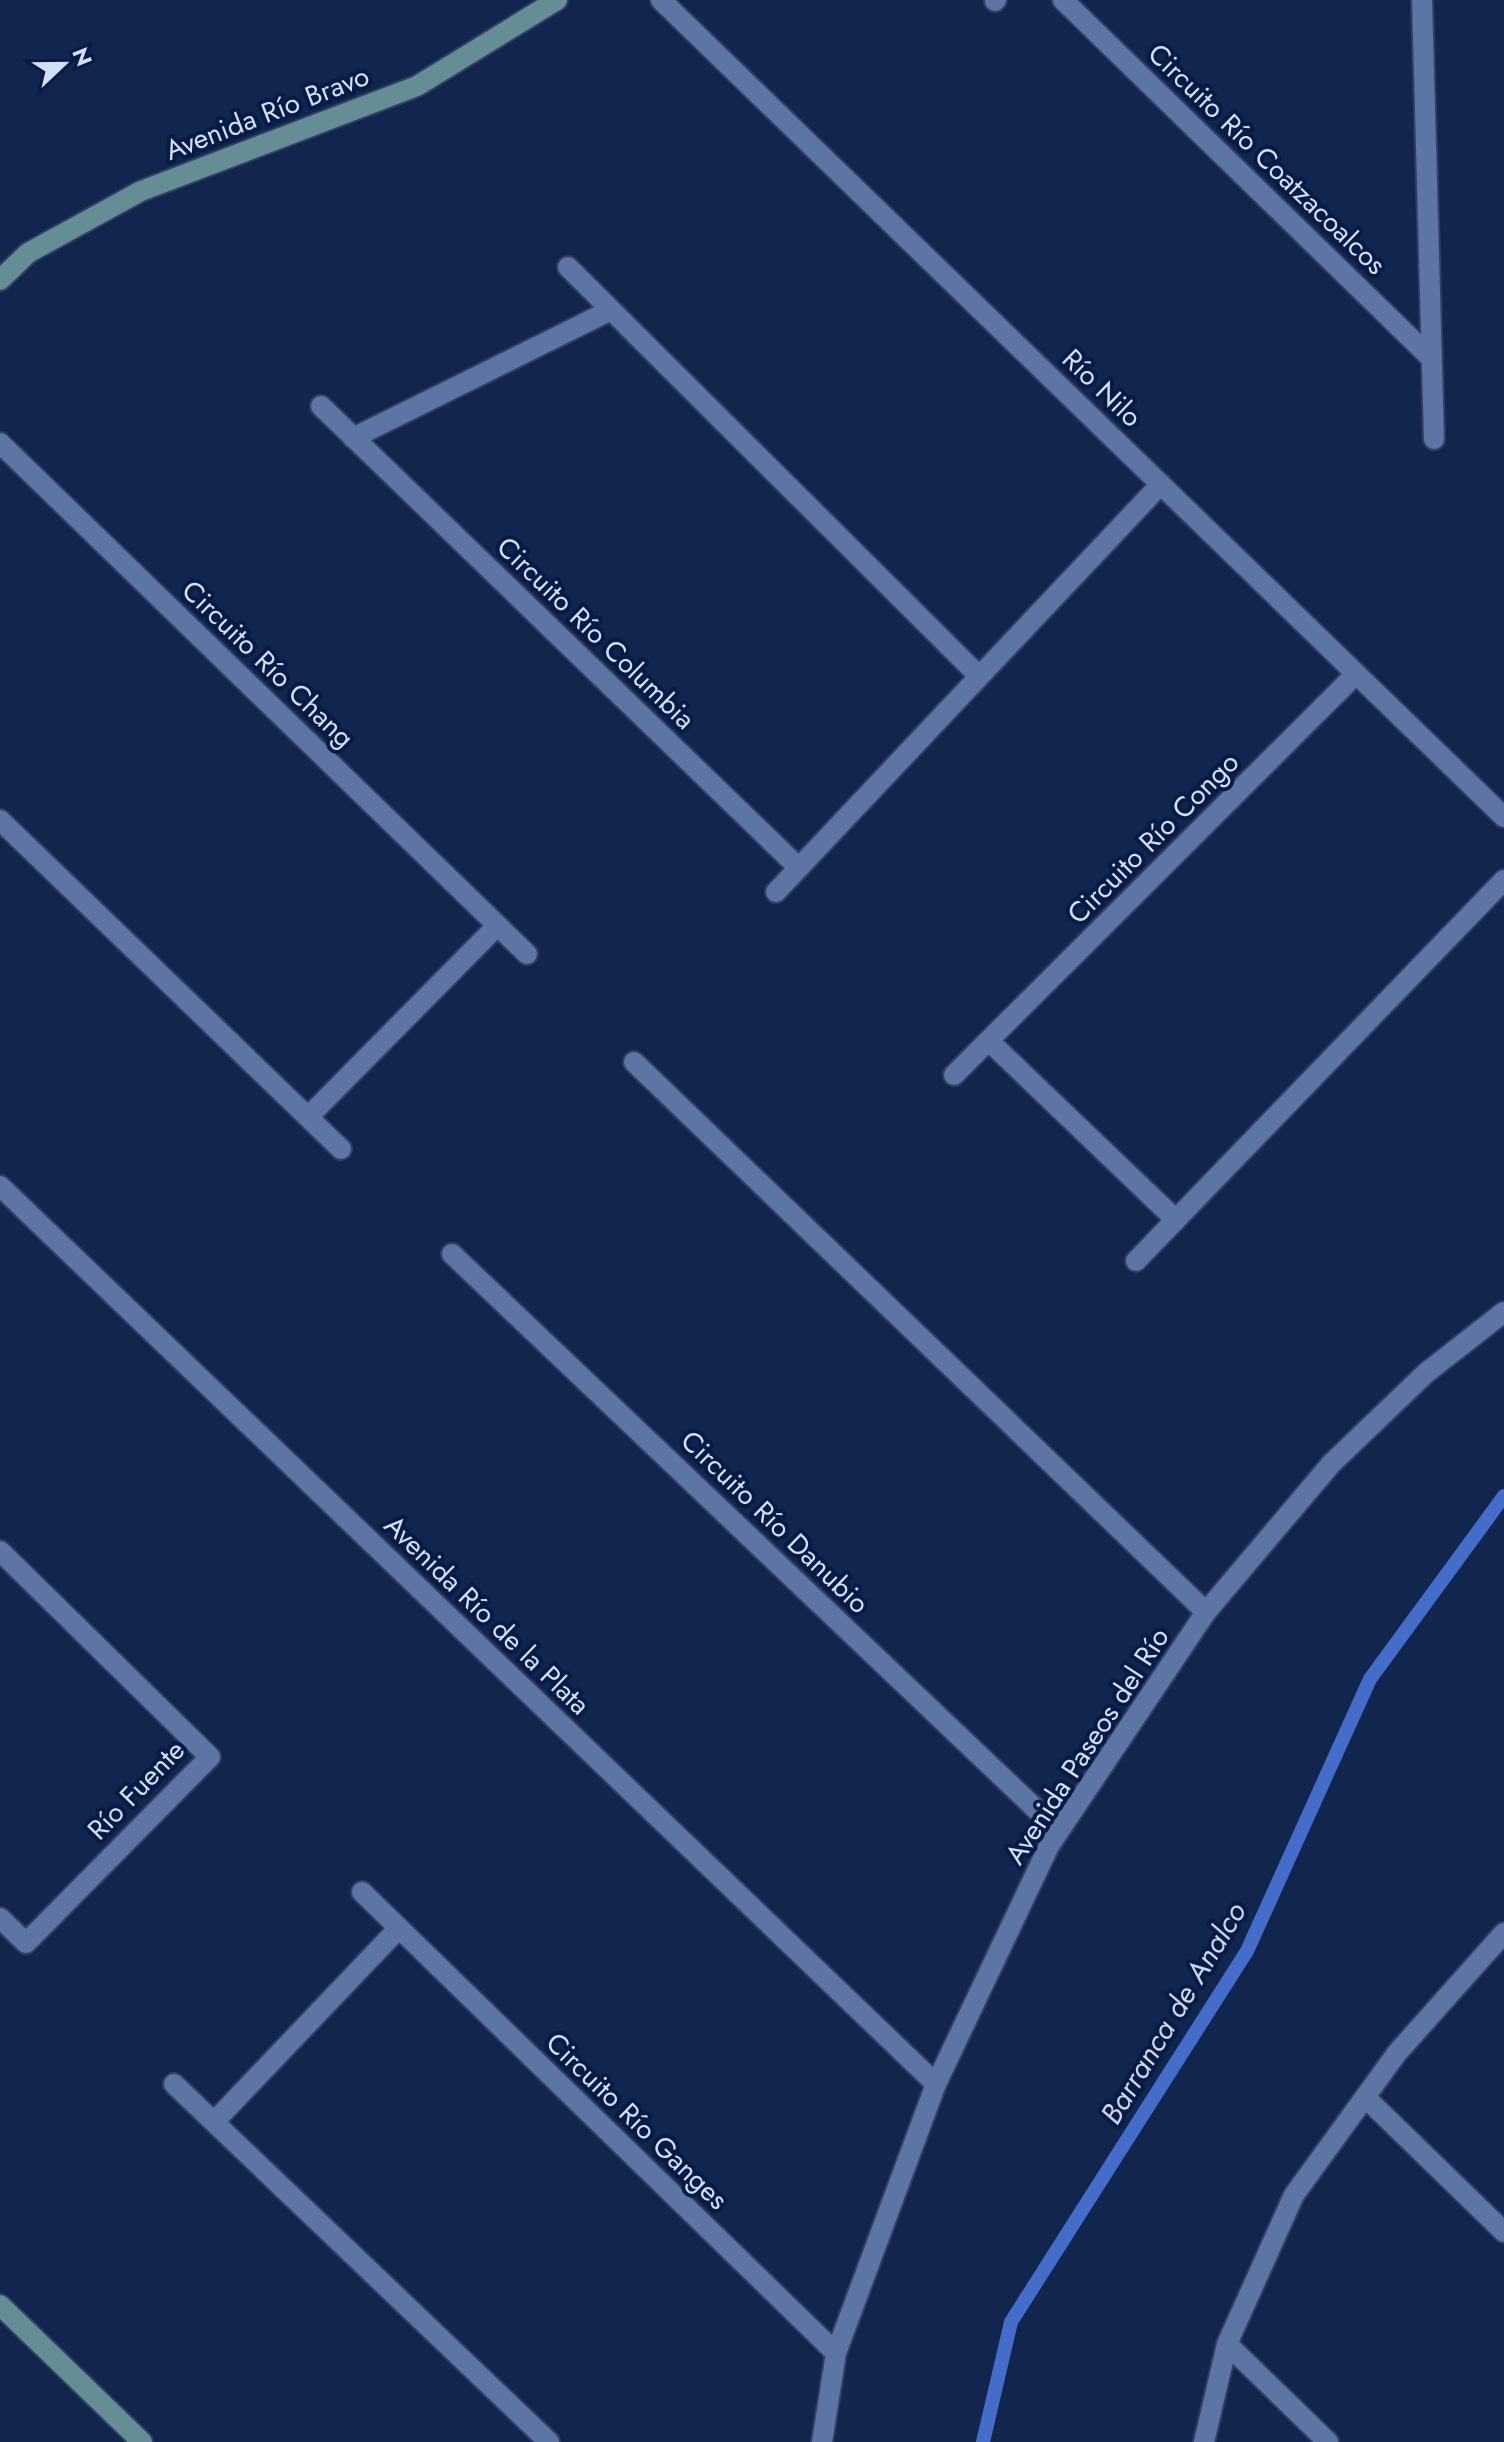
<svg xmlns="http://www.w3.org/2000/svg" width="1504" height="2442" font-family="Jost,sans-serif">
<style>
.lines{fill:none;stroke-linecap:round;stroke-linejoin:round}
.stream{stroke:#446cc8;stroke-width:14}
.street-casing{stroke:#333e63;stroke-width:24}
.secondary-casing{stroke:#333e63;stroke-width:24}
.street{stroke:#5d74a5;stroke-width:20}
.secondary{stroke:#648d96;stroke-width:20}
.labels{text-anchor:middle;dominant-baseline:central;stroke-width:8;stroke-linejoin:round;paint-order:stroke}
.street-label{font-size:28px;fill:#d1dffb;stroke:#091b44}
.water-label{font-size:30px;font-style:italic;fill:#c9d5ed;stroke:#091b44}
</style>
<rect width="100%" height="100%" fill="#12254f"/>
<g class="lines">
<!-- stream -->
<path class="stream" d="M 983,2442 L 1011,2322 L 1247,1951 L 1370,1679 L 1504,1496"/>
<defs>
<path id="street" d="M 661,0 L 1504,817
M 1063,0 L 1432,359
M 1422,0 L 1434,439
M 995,1 L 996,0
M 568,267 L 979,676
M 321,406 L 799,868
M 353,438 L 611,310
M 0,443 L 527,954
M 0,820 L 341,1149
M 776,892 L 1161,484
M 989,1041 L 1176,1220
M 634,1062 L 1206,1612
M 954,1075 L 1356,674
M 308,1117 L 497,926
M 0,1186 L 936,2084
M 452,1254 L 1059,1831
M 1136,1261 L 1504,880
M 0,1551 L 210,1757 L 26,1943 L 0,1918
M 362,1892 L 836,2353
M 174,2084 L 549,2442
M 1365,2097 L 1504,2232
M 214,2122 L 399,1928
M 1227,2344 L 1328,2442
M 822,2442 L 836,2353 L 936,2084 L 1049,1846 L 1206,1612 L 1331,1464 L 1426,1373 L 1504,1312
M 1204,2442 L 1227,2344 L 1294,2195 L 1397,2053 L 1504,1933"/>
<path id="secondary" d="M 0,280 L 28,253 L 141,191 L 417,86 L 557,0
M 0,2305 L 142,2442"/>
</defs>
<!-- street casing -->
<use href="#street" class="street-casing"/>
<!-- secondary casing -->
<use href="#secondary" class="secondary-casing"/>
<!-- street -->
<use href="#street" class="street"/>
<!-- secondary -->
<use href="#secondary" class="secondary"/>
</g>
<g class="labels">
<!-- street labels -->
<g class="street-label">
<text transform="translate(267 113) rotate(-21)">Avenida Río Bravo</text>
<text transform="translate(1267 159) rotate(44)">Circuito Río Coatzacoalcos</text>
<text transform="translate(1102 388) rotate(44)">Río Nilo</text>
<text transform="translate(596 633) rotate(44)">Circuito Río Columbia</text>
<text transform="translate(268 664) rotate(44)">Circuito Río Chang</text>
<text transform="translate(1153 838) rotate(-45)">Circuito Río Congo</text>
<text transform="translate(775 1522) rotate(44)">Circuito Río Danubio</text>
<text transform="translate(487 1615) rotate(44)">Avenida Río de la Plata</text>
<text transform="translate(1087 1746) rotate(-57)">Avenida Paseos del Río</text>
<text transform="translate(136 1790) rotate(-46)">Río Fuente</text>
<text transform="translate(637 2121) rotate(44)">Circuito Río Ganges</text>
</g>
<!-- water labels -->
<g class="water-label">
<text transform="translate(1173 2013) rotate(-59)">Barranca de Analco</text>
</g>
</g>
<!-- north arrow -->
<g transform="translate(64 64) rotate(68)" stroke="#091b44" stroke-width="6" paint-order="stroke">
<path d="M0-6L14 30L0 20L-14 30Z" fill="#d1dffb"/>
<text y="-12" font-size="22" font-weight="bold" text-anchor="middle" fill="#d1dffb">N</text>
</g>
</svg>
